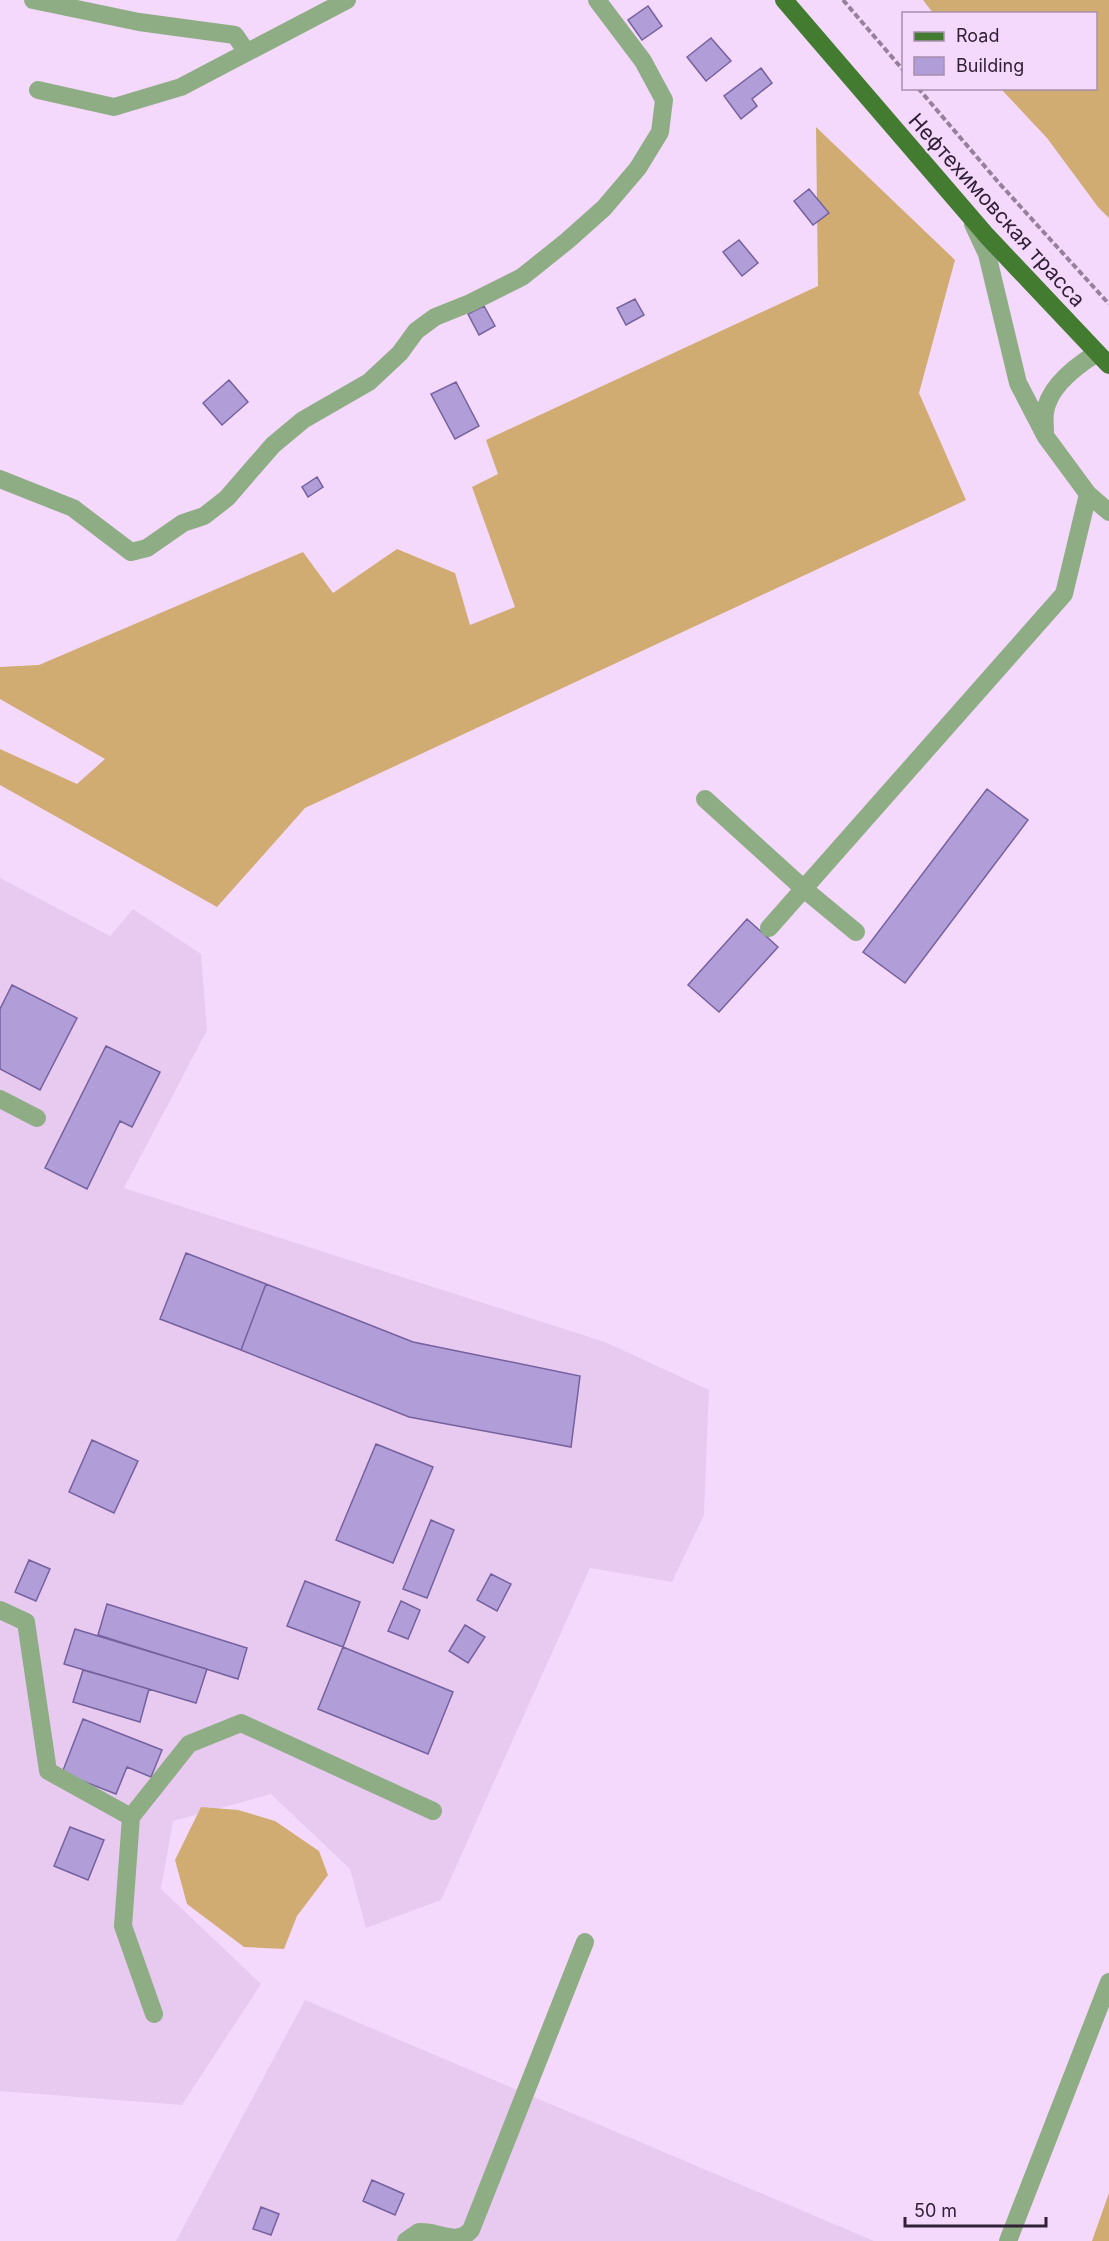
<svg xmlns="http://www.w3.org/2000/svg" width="1109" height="2241" font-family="Inter,sans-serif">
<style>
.built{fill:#e8caf1}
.forest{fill:#d0ac73}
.building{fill:#b19ed9;stroke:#75619d;stroke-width:1.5}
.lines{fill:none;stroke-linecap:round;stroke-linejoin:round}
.path{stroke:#96809d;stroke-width:4;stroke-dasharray:6 3;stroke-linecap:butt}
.minor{stroke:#8ead85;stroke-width:18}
.major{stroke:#437c30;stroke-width:18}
.labels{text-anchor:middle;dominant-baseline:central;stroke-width:4.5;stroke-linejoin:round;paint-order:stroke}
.street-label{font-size:21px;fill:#312036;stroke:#f5d9fd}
</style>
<rect width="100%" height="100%" fill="#f5d9fd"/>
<!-- built -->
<path class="built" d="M 0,878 L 110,936 L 133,909 L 201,954 L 207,1030 L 124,1188 L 605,1342 L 709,1390 L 704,1515 L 672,1582 L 590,1568 L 441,1900 L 366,1928 L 350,1869 L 271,1794 L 173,1821 L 161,1889 L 261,1984 L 182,2105 L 0,2091 Z
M 305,2000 L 874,2241 L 176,2241 Z"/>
<!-- forest -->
<path class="forest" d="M 923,0 L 1109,0 L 1109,218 L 1098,207 L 1047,138 L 1001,89 L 1096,88 L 1096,14 L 933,13 Z
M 816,127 L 955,260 L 919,393 L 966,500 L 305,808 L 217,907 L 0,785 L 0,749 L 77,784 L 105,759 L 0,699 L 0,667 L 39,665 L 303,552 L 333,593 L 397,549 L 455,573 L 470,625 L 515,607 L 472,487 L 498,474 L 486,440 L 818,286 Z
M 201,1807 L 238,1810 L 275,1821 L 319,1851 L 328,1875 L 297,1916 L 284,1949 L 244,1947 L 187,1904 L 175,1860 Z
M 1109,2193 L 1109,2241 L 1092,2241 Z"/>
<!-- building -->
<path class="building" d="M 648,6 L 662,26 L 642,40 L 628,20 Z
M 711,38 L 731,61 L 706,81 L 687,57 Z
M 761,68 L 772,83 L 752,99 L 757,106 L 741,119 L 724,96 Z
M 809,189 L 829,213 L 813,225 L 794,201 Z
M 739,240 L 758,263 L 742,276 L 723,252 Z
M 635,299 L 644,315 L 626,325 L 617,308 Z
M 484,306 L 495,326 L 479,335 L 468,314 Z
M 229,380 L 248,402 L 222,425 L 203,403 Z
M 456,382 L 479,426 L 455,439 L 431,394 Z
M 317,477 L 323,487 L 308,497 L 302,487 Z
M 987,789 L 1028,820 L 905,983 L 863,952 Z
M 747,919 L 778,947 L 719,1012 L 688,985 Z
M 12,985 L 77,1018 L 40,1090 L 0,1069 L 0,1009 Z
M 106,1046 L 160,1072 L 132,1127 L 120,1121 L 87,1189 L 45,1168 Z
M 186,1253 L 266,1284 L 241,1350 L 160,1319 Z
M 266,1284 L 413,1342 L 580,1376 L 571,1447 L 409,1417 L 241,1350 Z
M 92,1440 L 138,1461 L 114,1513 L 69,1492 Z
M 376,1444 L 433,1467 L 393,1563 L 336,1540 Z
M 431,1520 L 454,1530 L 427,1598 L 403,1589 Z
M 29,1560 L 50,1569 L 36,1601 L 15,1592 Z
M 491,1574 L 511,1584 L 497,1611 L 477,1600 Z
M 305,1581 L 360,1602 L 343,1647 L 287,1626 Z
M 401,1601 L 420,1610 L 408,1639 L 388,1631 Z
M 107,1604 L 247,1648 L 238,1679 L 98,1635 Z
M 465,1625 L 485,1637 L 468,1663 L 449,1651 Z
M 75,1629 L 207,1669 L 196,1703 L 64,1664 Z
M 343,1647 L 453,1692 L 428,1754 L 318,1709 Z
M 83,1670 L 149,1689 L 140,1722 L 73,1702 Z
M 83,1719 L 162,1750 L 151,1777 L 127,1767 L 116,1794 L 62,1773 Z
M 70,1827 L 104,1840 L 88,1880 L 54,1866 Z
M 372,2180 L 404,2194 L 395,2215 L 363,2201 Z
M 261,2207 L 279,2214 L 271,2235 L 253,2229 Z"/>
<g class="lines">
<!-- path -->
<path class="path" d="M 843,0 L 904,71
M 918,88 L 999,183 L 1109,304"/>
<!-- minor -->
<path class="minor" d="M 33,0 L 139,22 L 235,35 L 246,51
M 38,90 L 114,107 L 181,87 L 347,0
M 973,224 L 987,254 L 1018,383 L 1046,437 L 1088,494 L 1109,512
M 1045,432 C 1045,426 1044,419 1045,413 C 1048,387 1076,366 1097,353
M 0,479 L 73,508 L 131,552 L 147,548 L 183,523 L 204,516 L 227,498 L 273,445 L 303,420 L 369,382 L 400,353 L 416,331 L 435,317 L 470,303 L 522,277 L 567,241 L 604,208 L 638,168 L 660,132 L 664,100 L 643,61 L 597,0
M 705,799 L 804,889 L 856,932
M 769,928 L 1064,594 L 1088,494
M 0,1099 L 37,1118
M 0,1610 L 26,1622 L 48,1771 L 131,1817 L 123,1926 L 154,2014
M 131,1817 L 189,1744 L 241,1723 L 433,1811
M 406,2241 L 419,2232 C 424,2232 430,2232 435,2234 C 450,2238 461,2241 471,2230 L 585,1942
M 1008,2241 L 1109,1982"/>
<!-- major -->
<path class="major" d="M 784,0 L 987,236 L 1109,365"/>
</g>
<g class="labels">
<!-- street labels -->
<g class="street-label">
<text transform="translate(997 210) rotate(48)">Нефтехимовская трасса</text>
</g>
</g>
<!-- legend -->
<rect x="902" y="12" width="195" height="78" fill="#f5d9fd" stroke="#a78fad" stroke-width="1.5"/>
<rect x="914" y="32" width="30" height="9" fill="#437c30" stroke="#a78fad" stroke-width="1.5"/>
<text x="956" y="42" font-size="18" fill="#312036">Road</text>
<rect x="914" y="57" width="30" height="18" fill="#b19ed9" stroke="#a78fad" stroke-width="1.5"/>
<text x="956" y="72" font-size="18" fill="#312036">Building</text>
<!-- scale -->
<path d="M905 2217v9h141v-9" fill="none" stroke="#312036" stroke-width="3"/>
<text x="914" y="2217" font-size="18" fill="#312036" stroke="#f5d9fd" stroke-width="4.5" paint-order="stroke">50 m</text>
</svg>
